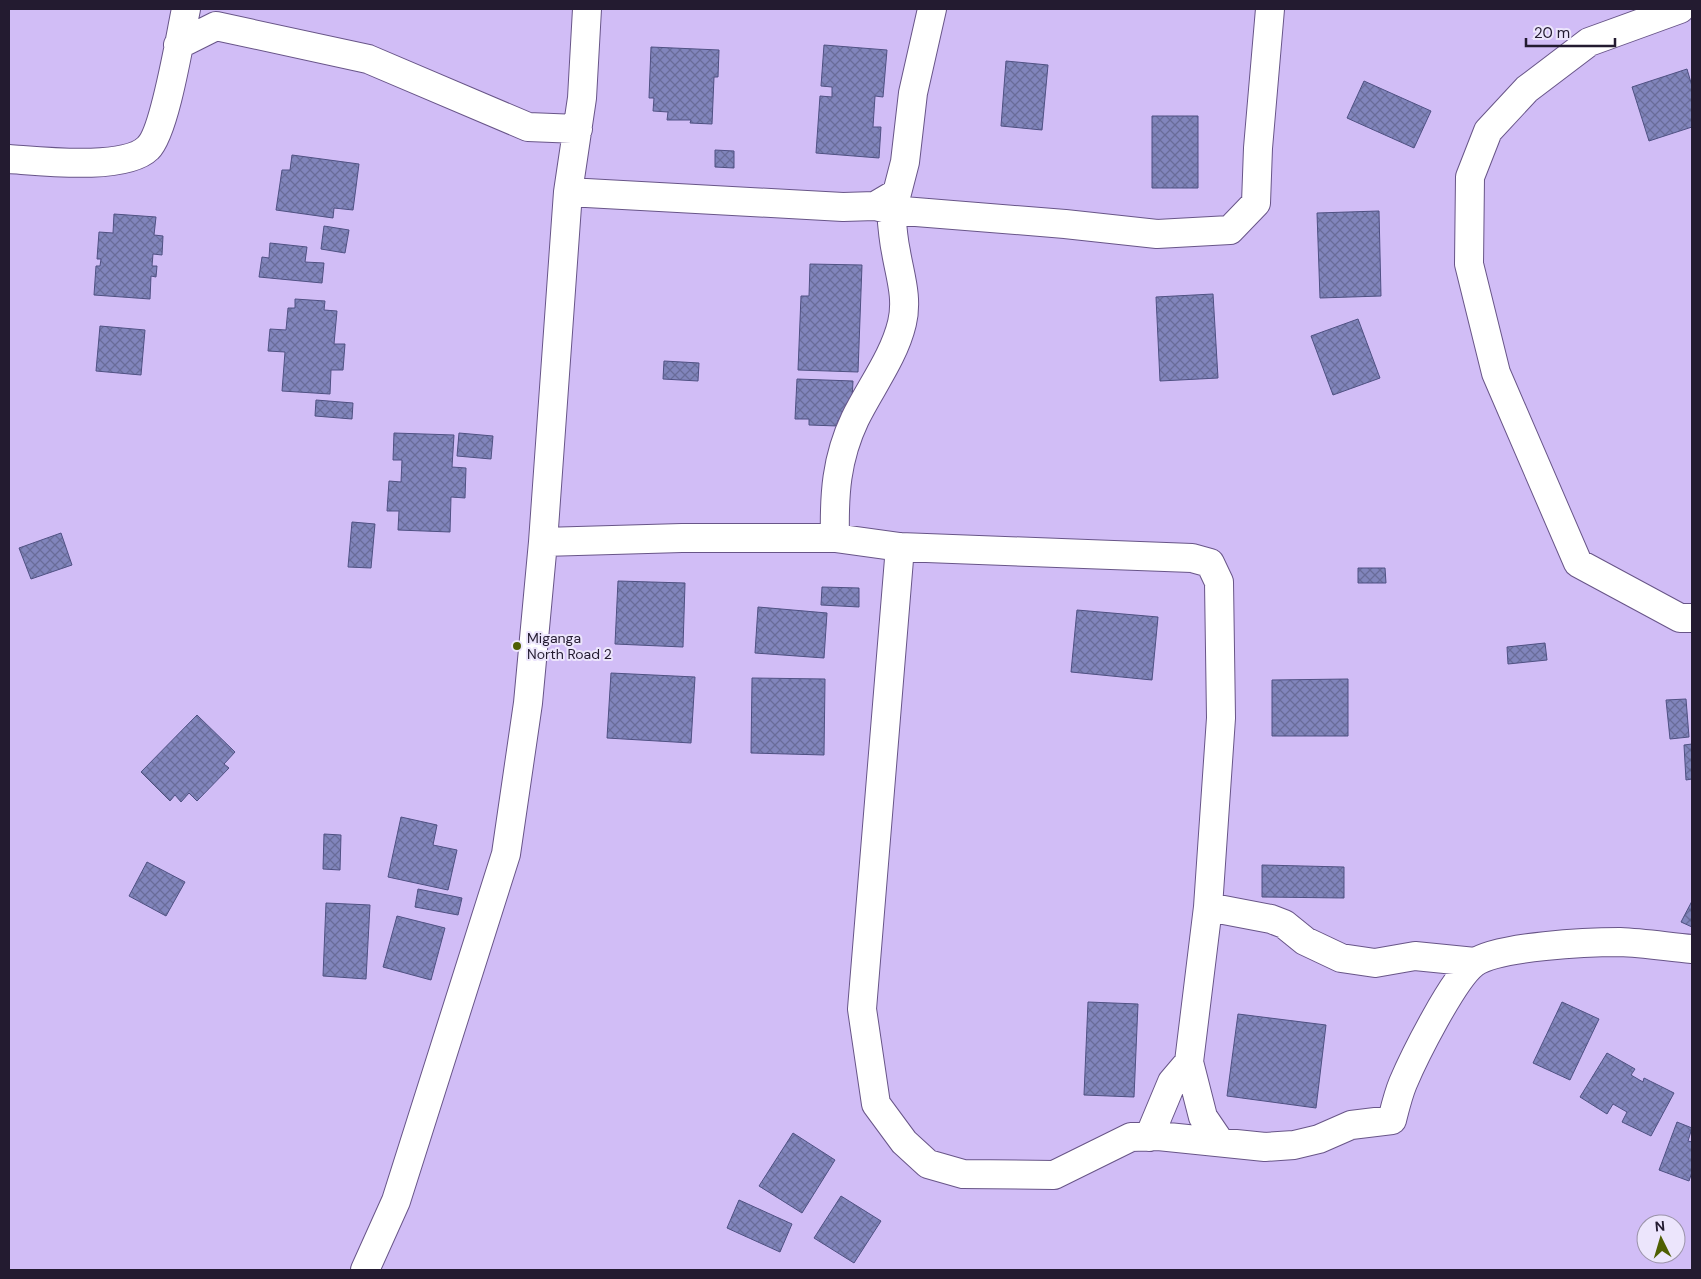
<svg xmlns="http://www.w3.org/2000/svg" width="1701" height="1279" font-family="'DM Sans',sans-serif">
<style>
.building{fill:url(#building-cross-hatch);stroke:#4f5183}
.lines{fill:none;stroke-linecap:round;stroke-linejoin:round}
.minor-casing{stroke:#685588;stroke-width:30}
.minor{stroke:#fff;stroke-width:28}
.poi-dot{fill:#4f5f02;stroke:#ece5fc;stroke-width:2}
.labels{text-anchor:middle;dominant-baseline:central;stroke-width:4;stroke-linejoin:round;paint-order:stroke}
.poi-label{font-size:14px;fill:#231b30;stroke:#ece5fc;text-anchor:start}
</style>
<defs>
<pattern id="building-cross-hatch" width="8" height="8" patternUnits="userSpaceOnUse" patternTransform="scale(1.25)"><rect width="8" height="8" fill="#8185bc"/><path d="M0 0l8 8M0 8l8-8" fill="none" stroke="#696c99"/></pattern>
</defs>
<rect width="100%" height="100%" fill="#d1bdf6"/>
<!-- building -->
<path class="building" d="M 824,45 L 887,50 L 883,97 L 875,96 L 873,127 L 881,127 L 879,158 L 816,153 L 820,96 L 832,97 L 832,87 L 821,86 Z
M 651,47 L 719,50 L 718,77 L 714,77 L 712,124 L 690,123 L 691,120 L 667,120 L 668,112 L 653,111 L 654,98 L 649,98 Z
M 1006,61 L 1048,65 L 1042,130 L 1001,126 Z
M 1687,69 L 1692,86 L 1692,127 L 1649,141 L 1632,87 Z
M 1364,81 L 1431,111 L 1414,148 L 1347,118 Z
M 1152,116 L 1198,116 L 1198,188 L 1152,188 Z
M 715,150 L 734,151 L 734,168 L 715,167 Z
M 292,155 L 359,164 L 353,210 L 334,208 L 333,218 L 276,210 L 282,170 L 290,170 Z
M 1379,211 L 1381,296 L 1320,298 L 1317,213 Z
M 114,214 L 156,217 L 154,235 L 163,236 L 162,255 L 153,254 L 152,266 L 157,266 L 156,277 L 151,276 L 150,299 L 94,295 L 96,266 L 100,266 L 101,259 L 97,259 L 99,232 L 113,233 Z
M 324,226 L 349,230 L 345,253 L 321,249 Z
M 270,243 L 307,247 L 305,262 L 324,263 L 322,283 L 259,277 L 262,257 L 269,258 Z
M 810,264 L 862,265 L 858,372 L 798,370 L 801,296 L 809,296 Z
M 1213,294 L 1218,378 L 1160,381 L 1156,297 Z
M 295,299 L 325,301 L 324,310 L 337,311 L 334,344 L 345,344 L 343,370 L 331,370 L 330,394 L 282,391 L 285,352 L 268,351 L 270,329 L 286,330 L 288,308 L 295,308 Z
M 1358,319 L 1380,378 L 1333,395 L 1311,336 Z
M 100,326 L 145,330 L 141,375 L 96,371 Z
M 664,361 L 699,363 L 698,381 L 663,379 Z
M 797,379 L 853,381 L 851,421 L 838,420 L 838,426 L 809,425 L 809,419 L 795,419 Z
M 316,400 L 353,403 L 352,419 L 315,416 Z
M 394,433 L 454,435 L 452,467 L 466,468 L 465,498 L 451,497 L 450,532 L 398,530 L 399,511 L 387,511 L 389,481 L 401,482 L 402,460 L 393,460 Z
M 459,433 L 493,436 L 491,459 L 457,456 Z
M 352,522 L 375,524 L 371,568 L 348,567 Z
M 61,533 L 72,565 L 31,579 L 19,548 Z
M 1358,568 L 1385,568 L 1386,583 L 1358,583 Z
M 618,581 L 685,583 L 683,647 L 615,644 Z
M 822,587 L 859,588 L 859,607 L 821,605 Z
M 758,607 L 827,613 L 824,658 L 755,653 Z
M 1077,610 L 1158,617 L 1152,680 L 1071,672 Z
M 1545,643 L 1547,660 L 1508,664 L 1507,647 Z
M 611,673 L 695,677 L 691,743 L 607,738 Z
M 752,678 L 825,679 L 824,755 L 751,753 Z
M 1348,679 L 1348,736 L 1272,736 L 1272,680 Z
M 1686,699 L 1689,737 L 1670,739 L 1666,700 Z
M 197,715 L 235,752 L 224,764 L 229,768 L 197,801 L 189,793 L 181,802 L 175,795 L 170,801 L 141,772 Z
M 1692,744 L 1692,779 L 1686,780 L 1684,745 Z
M 401,817 L 437,825 L 433,845 L 457,850 L 448,890 L 388,877 Z
M 324,834 L 341,835 L 340,870 L 323,869 Z
M 147,862 L 185,882 L 166,916 L 129,896 Z
M 1262,865 L 1344,867 L 1344,898 L 1262,897 Z
M 418,889 L 462,898 L 458,915 L 415,907 Z
M 1692,901 L 1692,927 L 1681,922 Z
M 326,903 L 370,905 L 366,979 L 323,976 Z
M 397,916 L 445,928 L 431,980 L 383,967 Z
M 1088,1002 L 1138,1004 L 1134,1097 L 1084,1095 Z
M 1562,1002 L 1599,1019 L 1570,1080 L 1533,1063 Z
M 1238,1014 L 1326,1025 L 1316,1108 L 1227,1096 Z
M 1607,1053 L 1635,1069 L 1631,1075 L 1643,1082 L 1644,1078 L 1674,1093 L 1651,1136 L 1622,1122 L 1627,1112 L 1613,1104 L 1607,1114 L 1580,1097 Z
M 1677,1122 L 1692,1128 L 1688,1141 L 1692,1142 L 1692,1172 L 1689,1181 L 1659,1170 Z
M 793,1133 L 835,1160 L 802,1213 L 759,1186 Z
M 841,1196 L 881,1221 L 854,1263 L 814,1238 Z
M 739,1200 L 792,1224 L 780,1252 L 727,1228 Z"/>
<g class="lines">
<defs>
<path id="minor" d="M 1680,9 L 1589,42 L 1527,89 L 1488,131 L 1470,177 L 1469,264 L 1496,373 L 1578,563 L 1680,618 L 1692,618
M 178,45 L 216,26 L 368,59 L 528,127 L 578,129
M 9,159 C 40,161 125,171 148,148 C 165,132 180,37 186,9
M 568,192 L 843,207 L 875,206 L 897,193 L 905,162 L 913,93 L 932,9
M 875,206 L 891,210 L 1065,224 L 1157,234 L 1230,230 L 1256,203 L 1258,148 L 1270,9
M 835,538 L 900,547 L 1192,558 L 1210,563 L 1219,582 L 1221,718 L 1208,907 L 1189,1062 L 1203,1117 L 1220,1142
M 543,542 L 682,538 L 835,538 C 834,495 836,459 855,419 C 870,388 894,357 902,323 C 908,298 900,276 896,252 C 893,238 892,224 891,210
M 900,547 L 862,1009 L 876,1104 L 904,1142 L 928,1164 L 963,1174 L 1054,1175 L 1131,1137 L 1158,1136 L 1265,1147 L 1294,1145 L 1319,1139 L 1351,1125 L 1392,1120 C 1395,1108 1398,1095 1403,1083 C 1414,1057 1453,979 1474,963 C 1498,946 1590,942 1620,942 C 1644,943 1669,947 1692,949
M 1208,907 L 1271,919 L 1284,924 L 1305,941 L 1341,958 L 1375,963 L 1415,956 L 1475,962
M 1149,1137 L 1172,1082 L 1189,1062
M 365,1270 L 396,1201 L 506,854 L 528,703 L 543,542 L 568,192 L 582,98 L 587,9"/>
</defs>
<!-- minor casing -->
<use href="#minor" class="minor-casing"/>
<!-- minor -->
<use href="#minor" class="minor"/>
</g>
<!-- markers -->
<circle class="poi-dot" cx="517" cy="646" r="5"/>
<g class="labels">
<!-- poi labels -->
<g class="poi-label">
<text x="527" y="638">Miganga<tspan x="527" dy="16">North Road 2</tspan></text>
</g>
</g>
<!-- border -->
<rect width="1701" height="1279" fill="none" stroke="#231b30" stroke-width="20"/>
<!-- north arrow -->
<g transform="translate(1661 1239) rotate(355)"><circle r="24" fill="#ece5fc" stroke="#9c94aa"/>
<path d="M0-4L9 19L0 12L-9 19Z" fill="#4f5f02"/>
<text y="-8" font-size="14" font-weight="bold" text-anchor="middle" fill="#231b30">N</text>
</g>
<!-- scale -->
<path d="M1526 38v8h89v-8" fill="none" stroke="#231b30" stroke-width="2.5"/>
<text x="1534" y="38" font-size="15" fill="#231b30" stroke="#ece5fc" stroke-width="4" paint-order="stroke">20 m</text>
</svg>
